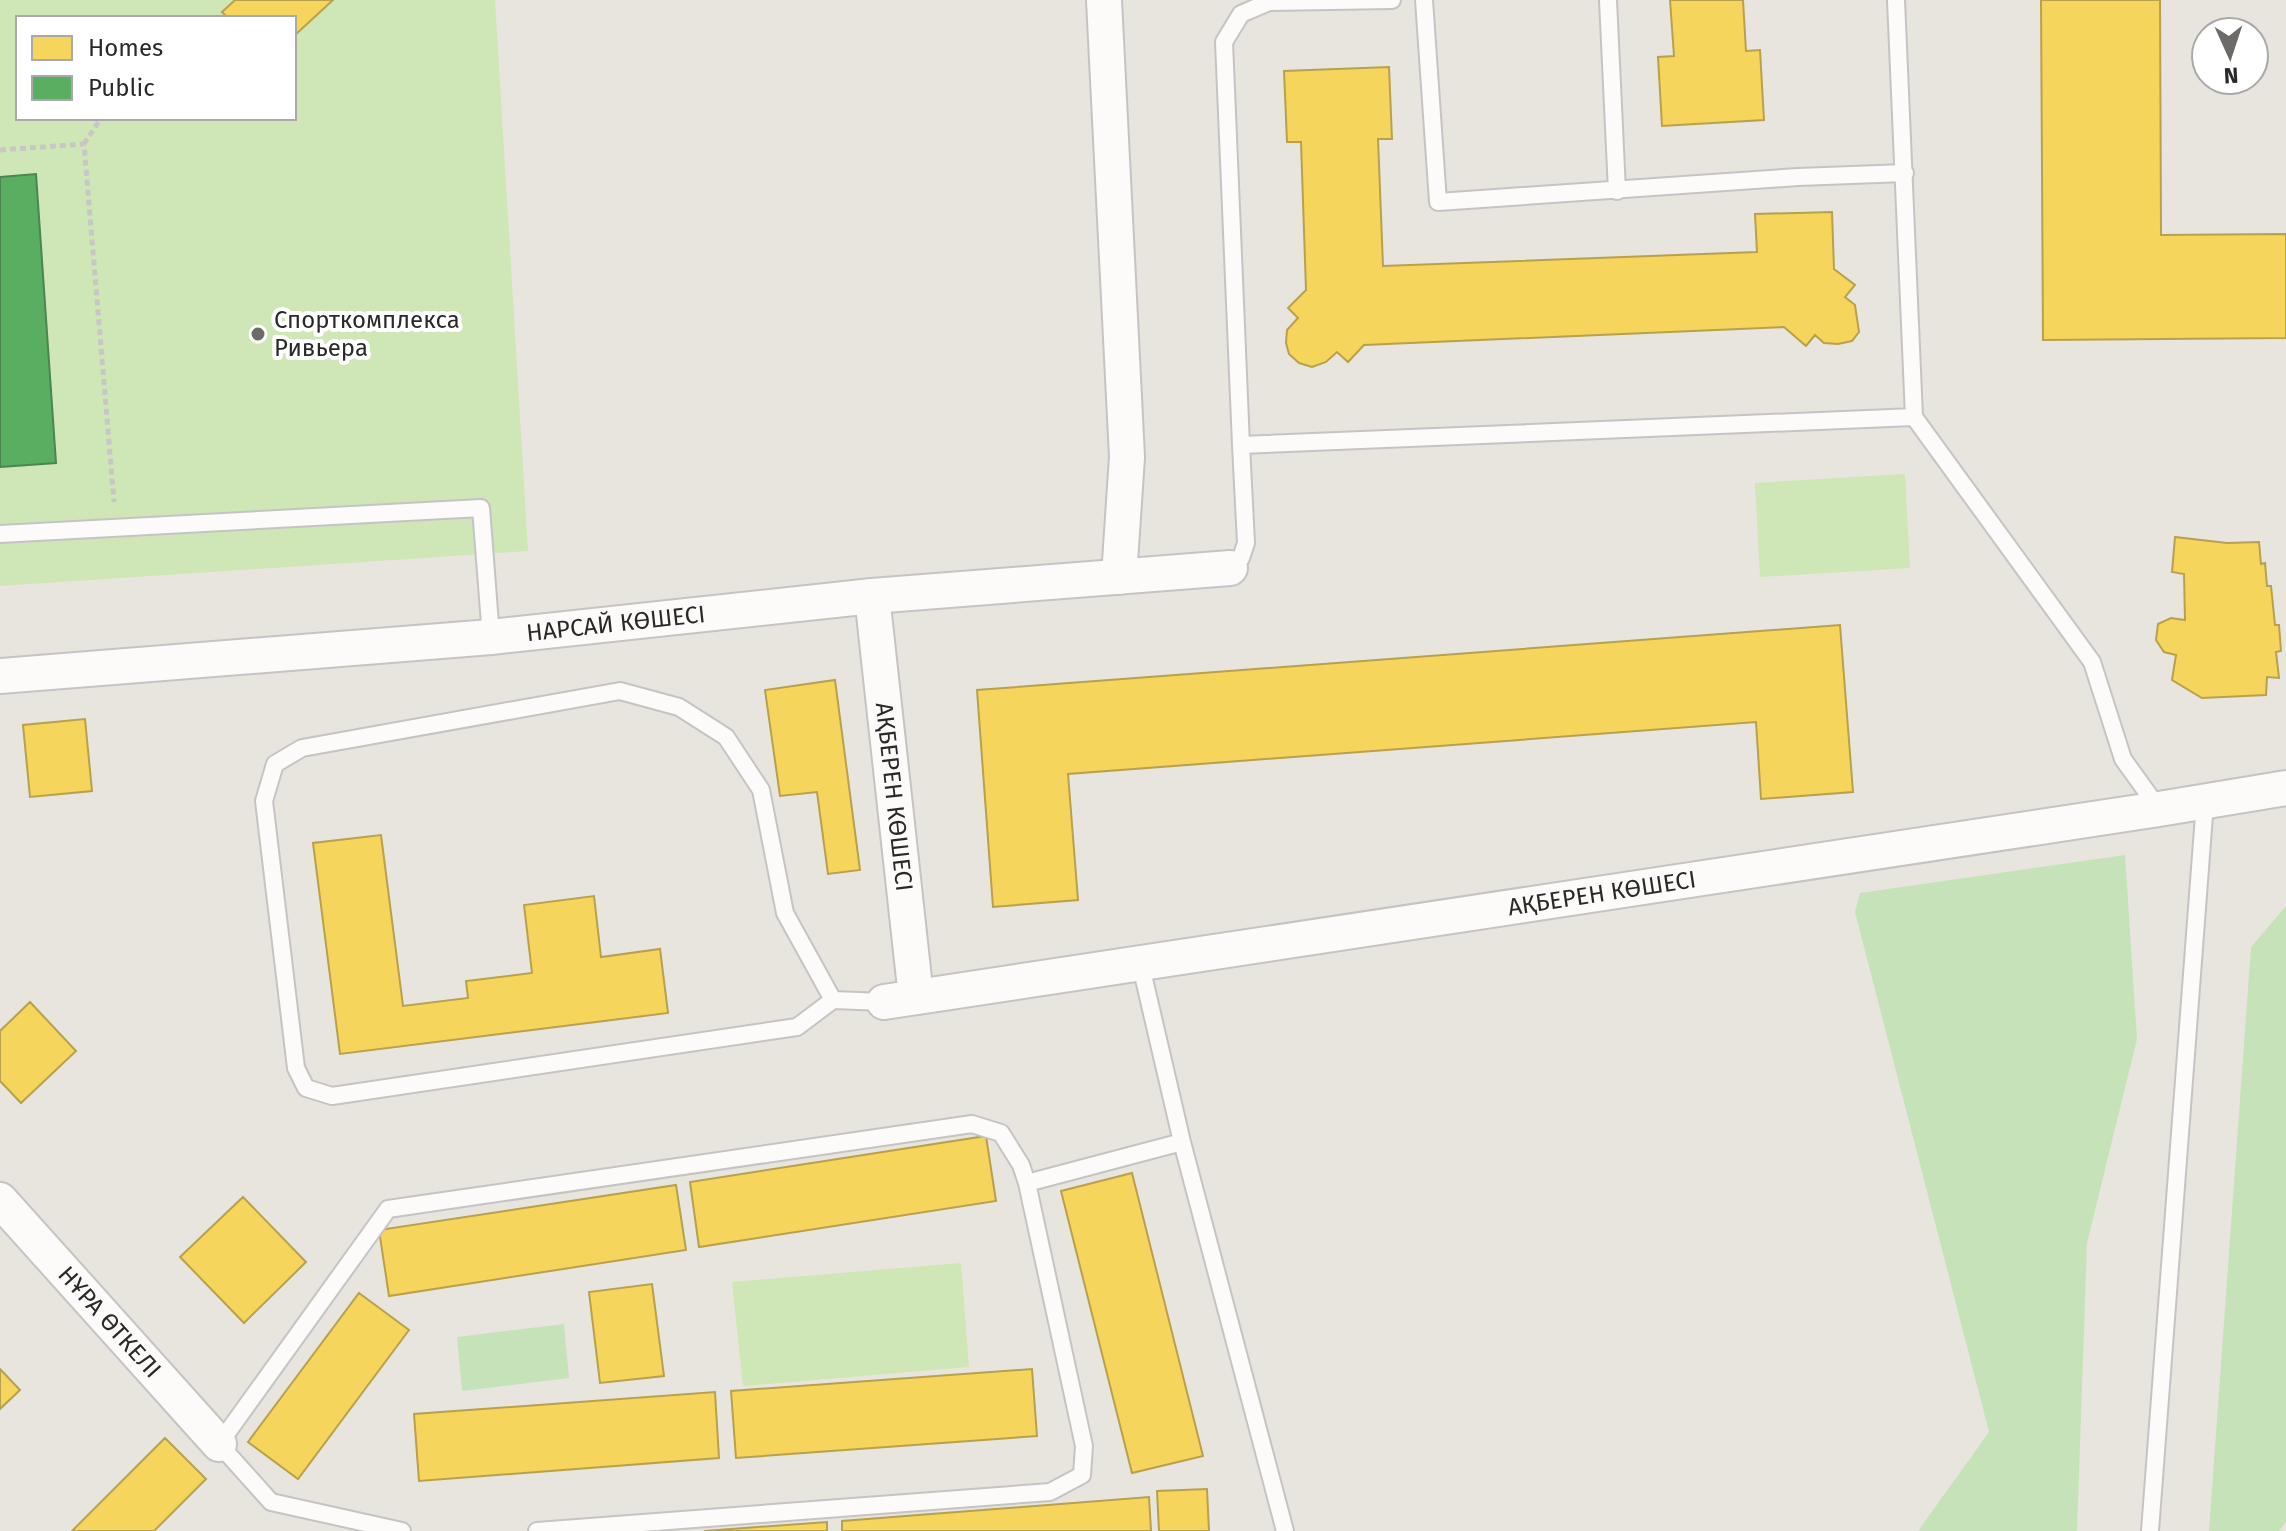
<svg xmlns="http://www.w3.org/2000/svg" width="2286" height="1531" font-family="'Fira Sans',sans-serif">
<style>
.green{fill:#c6e2b9}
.pitch{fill:#cfe6b6;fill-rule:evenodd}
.homes{fill:#f6d55c;stroke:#b8a14d;stroke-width:2}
.public{fill:#5aae61;stroke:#4b8650;stroke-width:2}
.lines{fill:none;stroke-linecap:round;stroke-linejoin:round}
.lane-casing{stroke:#c5c4c4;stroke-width:20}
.street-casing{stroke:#c5c4c4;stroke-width:38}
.path{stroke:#c8c7c6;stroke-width:5;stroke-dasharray:6 4;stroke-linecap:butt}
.lane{stroke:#fcfbfa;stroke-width:16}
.street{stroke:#fcfbfa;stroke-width:34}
.poi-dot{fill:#6c6b68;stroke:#fff;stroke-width:3}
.labels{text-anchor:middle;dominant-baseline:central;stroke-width:8;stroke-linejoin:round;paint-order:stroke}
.poi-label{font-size:24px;fill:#292929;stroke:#fff;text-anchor:start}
.street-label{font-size:24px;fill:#292929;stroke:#fff}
</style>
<rect width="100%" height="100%" fill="#e8e5de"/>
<!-- green -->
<path class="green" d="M 2125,855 L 2137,1039 L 2087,1243 L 2077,1531 L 1918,1531 L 1989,1432 L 1855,912 L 1860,893 Z
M 2286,906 L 2286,1522 L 2279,1531 L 2209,1531 L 2251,947 Z
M 564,1324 L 569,1378 L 462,1391 L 457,1337 Z"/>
<!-- pitch -->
<path class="pitch" d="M 0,0 L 495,0 L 528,551 L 0,586 ZM 18,18 L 294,18 L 294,118 L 18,118 Z
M 1905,474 L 1910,568 L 1760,577 L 1755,483 Z
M 961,1263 L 969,1367 L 743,1386 L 732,1282 Z"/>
<!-- homes -->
<path class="homes" d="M 235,0 L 333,0 L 294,36 L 294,18 L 228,18 L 222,12 Z
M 1670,0 L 1743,0 L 1746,51 L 1760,50 L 1764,120 L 1662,126 L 1658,57 L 1674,56 Z
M 2041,0 L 2160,0 L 2161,235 L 2286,234 L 2286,338 L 2043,340 Z
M 1389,67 L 1392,139 L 1378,139 L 1383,266 L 1757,252 L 1755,214 L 1832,212 L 1834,269 L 1855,285 L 1845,297 L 1855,305 L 1859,332 L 1852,341 L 1838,344 L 1824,343 L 1815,335 L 1806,346 L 1784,327 L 1364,345 L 1348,362 L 1337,352 L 1326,362 L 1312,367 L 1299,363 L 1289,354 L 1286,343 L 1287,330 L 1298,318 L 1288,308 L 1306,290 L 1301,142 L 1287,142 L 1284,71 Z
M 2175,537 L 2227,543 L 2259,542 L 2261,564 L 2265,563 L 2267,586 L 2271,586 L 2275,625 L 2279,625 L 2281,651 L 2276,652 L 2279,678 L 2267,677 L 2266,695 L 2202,698 L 2172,680 L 2176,655 L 2164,652 L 2156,640 L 2158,624 L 2171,618 L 2185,620 L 2184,574 L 2172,572 Z
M 1840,625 L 1853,792 L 1761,799 L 1756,722 L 1068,774 L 1078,900 L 993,907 L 977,690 Z
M 835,680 L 860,870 L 828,874 L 817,792 L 780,796 L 765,690 Z
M 85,719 L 92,791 L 30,797 L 23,725 Z
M 381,835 L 403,1006 L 468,998 L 466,981 L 532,973 L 524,905 L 594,896 L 601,957 L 660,949 L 668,1013 L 340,1054 L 313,843 Z
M 30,1002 L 76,1051 L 21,1103 L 0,1081 L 0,1031 Z
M 986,1136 L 996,1201 L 699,1247 L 690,1182 Z
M 1132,1173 L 1203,1456 L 1132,1473 L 1061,1191 Z
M 676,1185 L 686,1250 L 389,1296 L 379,1230 Z
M 243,1197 L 306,1262 L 244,1323 L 180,1257 Z
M 652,1284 L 664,1376 L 600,1383 L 589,1292 Z
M 359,1293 L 409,1330 L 298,1479 L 248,1442 Z
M 0,1369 L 20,1390 L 0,1409 Z
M 1032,1369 L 1037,1436 L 736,1458 L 731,1391 Z
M 715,1392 L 719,1458 L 419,1481 L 414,1414 Z
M 165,1438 L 206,1479 L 154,1531 L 72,1531 Z
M 1207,1489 L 1209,1531 L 1159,1531 L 1157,1491 Z
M 1149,1497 L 1151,1531 L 842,1531 L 842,1521 Z
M 827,1522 L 827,1531 L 704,1531 Z"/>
<!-- public -->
<path class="public" d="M 36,174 L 56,463 L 0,467 L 0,177 Z"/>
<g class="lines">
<defs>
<path id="lane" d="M 1392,0 L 1269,2 L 1241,14 L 1224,42 L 1241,445 L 1914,417
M 1424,0 L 1438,202 L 1798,177 L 1905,173
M 1608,0 L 1617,191
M 1896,0 L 1914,417 L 2092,662 L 2123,759 L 2159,809
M 0,534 L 481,508 L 491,637
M 1230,568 L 1241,558 L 1246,543 L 1241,445
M 1140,962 L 1182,1142 L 1285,1531
M 833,1000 L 797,1027 L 332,1096 L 306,1088 L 296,1068 L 264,801 L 275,764 L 302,748 L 620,691 L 679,707 L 726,737 L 761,790 L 785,913 L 833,1000 L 884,1002
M 1027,1183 L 1182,1142
M 402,1531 L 271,1502 L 219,1444 L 388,1209 L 972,1124 L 1001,1133 L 1021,1165 L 1027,1183 L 1084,1446 L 1082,1475 L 1050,1492 L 537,1531
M 2150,1531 L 2205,802"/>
<g id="street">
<path d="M 1104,0 L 1127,457 L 1119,577"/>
<path id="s1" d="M 872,596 L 916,997"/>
<path id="s2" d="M 0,676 L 491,637 L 872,596 L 1230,568"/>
<path id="s3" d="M 884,1002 L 2159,809 L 2286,788"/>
<path id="s4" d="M 0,1200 L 219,1444"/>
</g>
</defs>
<!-- lane casing -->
<use href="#lane" class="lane-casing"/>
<!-- street casing -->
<use href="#street" class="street-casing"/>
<!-- path -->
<path class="path" d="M 84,144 L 101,118
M 0,150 L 84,144 L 114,502"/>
<!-- lane -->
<use href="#lane" class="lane"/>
<!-- street -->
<use href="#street" class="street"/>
</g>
<!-- markers -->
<circle class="poi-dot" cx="258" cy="334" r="8"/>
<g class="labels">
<!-- poi labels -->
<g class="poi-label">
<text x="274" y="320">Спорткомплекса<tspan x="274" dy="28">Ривьера</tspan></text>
</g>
<!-- street labels -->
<g class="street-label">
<text stroke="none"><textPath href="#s2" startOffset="618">НАРСАЙ КӨШЕСІ</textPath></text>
<text stroke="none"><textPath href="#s1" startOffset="202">АҚБЕРЕН КӨШЕСІ</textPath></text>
<text stroke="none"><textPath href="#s3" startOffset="726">АҚБЕРЕН КӨШЕСІ</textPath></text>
<text stroke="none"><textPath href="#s4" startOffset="164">НҰРА ӨТКЕЛІ</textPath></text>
</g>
</g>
<!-- legend -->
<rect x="16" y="16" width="280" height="104" fill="#ffffff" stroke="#a9a9a9" stroke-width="2"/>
<rect x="32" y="36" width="40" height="24" fill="#f6d55c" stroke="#a9a9a9" stroke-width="2"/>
<text x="88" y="56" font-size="24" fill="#292929">Homes</text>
<rect x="32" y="76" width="40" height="24" fill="#5aae61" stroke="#a9a9a9" stroke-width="2"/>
<text x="88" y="96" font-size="24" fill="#292929">Public</text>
<!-- north arrow -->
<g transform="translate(2230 56) rotate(177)"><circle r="38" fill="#ffffff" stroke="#a9a9a9" stroke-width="2"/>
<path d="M0-6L14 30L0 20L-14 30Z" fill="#6c6b68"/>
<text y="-12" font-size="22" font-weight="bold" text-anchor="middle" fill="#292929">N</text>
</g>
</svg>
